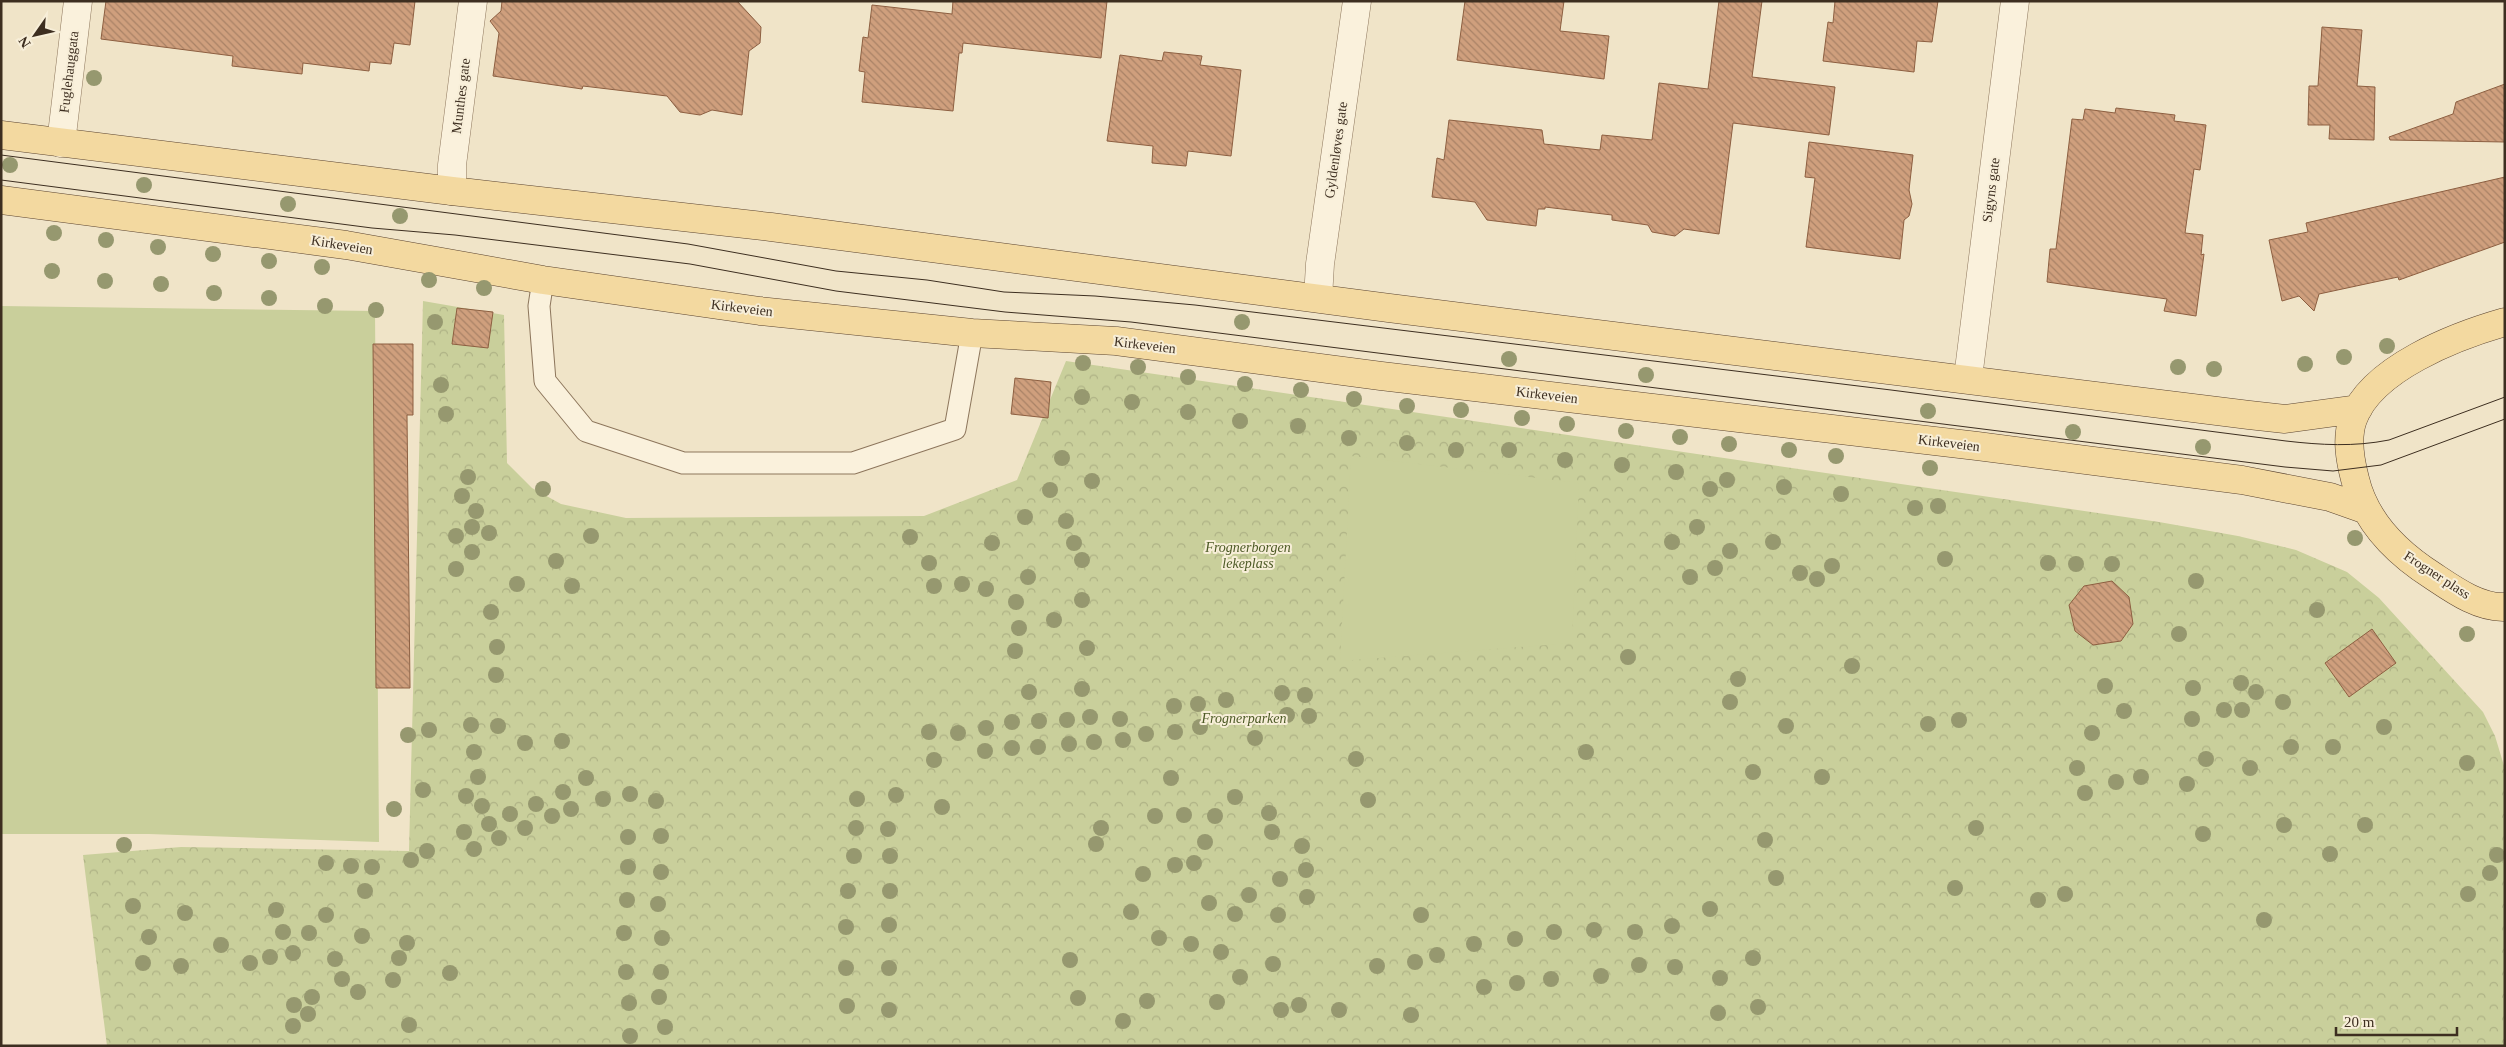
<svg xmlns="http://www.w3.org/2000/svg" width="2506" height="1047" font-family="'Times New Roman',serif">
<style>
.park{fill:url(#park-crowns)}
.pitch{fill:#c9cf9b}
.building{fill:url(#building-back-hatch);stroke:#8d5f41}
.lines{fill:none;stroke-linecap:round;stroke-linejoin:round}
.service-casing{stroke:#8d765c;stroke-width:23}
.minor-casing{stroke:#8d765c;stroke-width:29}
.primary-casing{stroke:#5b4430;stroke-width:29}
.service{stroke:#faf1dc;stroke-width:21}
.minor{stroke:#faf1dc;stroke-width:28}
.primary{stroke:#f3d9a0;stroke-width:28}
.tram{stroke:#3d2e20;stroke-width:1}
.tree{fill:#96986f}
.labels{text-anchor:middle;dominant-baseline:central;stroke-width:4;stroke-linejoin:round;paint-order:stroke}
.street-label{font-size:14px;fill:#3d2e20;stroke:#f7eed8}
.park-label{font-size:14px;font-style:italic;fill:#4d5a26;stroke:#f7eed8}
</style>
<defs>
<pattern id="park-crowns" width="20" height="18" patternUnits="userSpaceOnUse" patternTransform="scale(1.25)"><rect width="20" height="18" fill="#c9cf9b"/><path d="M2 6a3 3 0 1 1 6 0M12 15a3 3 0 1 1 6 0" fill="none" stroke="#aeb285"/></pattern>
<pattern id="building-back-hatch" width="6" height="6" patternUnits="userSpaceOnUse" patternTransform="scale(1.25)"><rect width="6" height="6" fill="#cf9f7d"/><path d="M-1 5l2 2M0 0l6 6M5-1l2 2" fill="none" stroke="#a98266"/></pattern>
</defs>
<rect width="100%" height="100%" fill="#f0e4c8"/>
<!-- park -->
<path class="park" d="M 423,301 L 504,315 L 507,463 L 532,488 L 561,504 L 626,518 L 924,516 L 1017,480 L 1066,361 L 2159,522 L 2238,536 L 2296,550 L 2347,572 L 2379,598 L 2483,712 L 2495,736 L 2505,769 L 2505,1046 L 107,1046 L 83,855 L 181,847 L 409,851 Z"/>
<!-- pitch -->
<path class="pitch" d="M 1,306 L 375,311 L 379,842 L 149,834 L 1,834 Z
M 1351,456 L 1579,483 L 1572,643 L 1340,661 Z"/>
<!-- building -->
<path class="building" d="M 106,1 L 415,1 L 410,45 L 394,43 L 391,64 L 370,62 L 369,71 L 303,63 L 302,74 L 232,66 L 233,56 L 101,39 Z
M 502,1 L 737,1 L 761,27 L 760,43 L 749,51 L 742,115 L 712,110 L 700,115 L 680,112 L 667,96 L 583,86 L 582,89 L 493,76 L 499,33 L 490,21 L 501,11 Z
M 953,1 L 1107,1 L 1101,58 L 963,43 L 962,53 L 959,53 L 953,111 L 862,102 L 865,72 L 859,71 L 863,37 L 868,38 L 872,5 L 952,14 Z
M 1465,1 L 1564,1 L 1560,31 L 1609,36 L 1604,79 L 1457,60 Z
M 1719,1 L 1762,1 L 1752,77 L 1835,87 L 1829,135 L 1733,123 L 1719,234 L 1684,229 L 1675,236 L 1652,232 L 1648,225 L 1612,220 L 1612,215 L 1545,207 L 1545,209 L 1538,209 L 1536,226 L 1487,220 L 1475,202 L 1432,197 L 1437,158 L 1444,160 L 1449,120 L 1542,130 L 1544,144 L 1600,150 L 1602,135 L 1652,140 L 1659,83 L 1708,89 Z
M 1835,1 L 1938,1 L 1932,42 L 1917,41 L 1914,72 L 1823,61 L 1828,22 L 1833,23 Z
M 2322,27 L 2362,30 L 2357,86 L 2375,87 L 2374,140 L 2329,139 L 2330,125 L 2308,125 L 2309,86 L 2318,86 Z
M 1164,52 L 1202,56 L 1200,65 L 1241,70 L 1231,156 L 1188,151 L 1186,166 L 1152,163 L 1153,146 L 1107,141 L 1120,55 L 1162,61 Z
M 2505,84 L 2505,142 L 2390,140 L 2389,137 L 2453,114 L 2456,102 Z
M 2116,108 L 2175,115 L 2174,121 L 2206,125 L 2200,170 L 2194,169 L 2185,233 L 2203,235 L 2201,255 L 2204,254 L 2196,316 L 2164,311 L 2167,299 L 2047,282 L 2050,249 L 2056,249 L 2072,119 L 2083,120 L 2085,109 L 2115,113 Z
M 1809,142 L 1913,155 L 1909,190 L 1912,204 L 1909,216 L 1904,220 L 1900,259 L 1806,247 L 1815,178 L 1805,177 Z
M 2505,177 L 2505,242 L 2399,280 L 2398,277 L 2319,294 L 2314,311 L 2299,296 L 2282,301 L 2269,240 L 2308,232 L 2306,223 Z
M 457,308 L 493,312 L 488,348 L 452,344 Z
M 373,344 L 413,344 L 413,415 L 407,415 L 410,688 L 376,688 Z
M 1015,378 L 1051,382 L 1048,418 L 1011,414 Z
M 2112,581 L 2129,597 L 2133,624 L 2121,641 L 2093,645 L 2075,631 L 2069,605 L 2084,586 Z
M 2372,629 L 2396,663 L 2349,697 L 2325,663 Z"/>
<g class="lines">
<defs>
<path id="service" d="M 543,280 L 539,306 L 545,381 L 586,431 L 683,463 L 853,463 L 955,429 L 972,333"/>
<path id="minor" d="M 61,143 L 78,1
M 452,191 L 452,165 L 473,1
M 1318,298 L 1320,264 L 1357,1
M 1968,378 L 2015,1"/>
<path id="primary" d="M 1,135 L 452,191 L 771,227 L 1389,308 L 2249,415 L 2285,419 L 2358,409
M 1,200 L 346,245 L 543,280 L 760,311 L 972,333 L 1116,341 L 1381,376 L 1977,446 L 2242,480 L 2330,497 L 2364,509
M 2505,322 C 2456,336 2372,368 2353,419 C 2346,438 2350,460 2355,479 C 2365,522 2397,553 2433,576 C 2454,590 2479,608 2505,607"/>
</defs>
<!-- service casing -->
<use href="#service" class="service-casing"/>
<!-- minor casing -->
<use href="#minor" class="minor-casing"/>
<!-- primary casing -->
<use href="#primary" class="primary-casing"/>
<!-- service -->
<use href="#service" class="service"/>
<!-- minor -->
<use href="#minor" class="minor"/>
<!-- primary -->
<use href="#primary" class="primary"/>
<!-- tram -->
<path class="tram" d="M 1,155 L 688,244 L 836,271 L 927,280 L 1004,292 L 1095,296 L 1195,305 L 1891,390 L 2286,441 C 2321,445 2354,447 2389,440 L 2505,397
M 1,180 L 372,228 L 455,235 L 690,264 L 836,291 L 1005,312 L 1131,322 L 2285,467 L 2333,471 L 2381,465 L 2505,419"/>
</g>
<!-- trees -->
<g class="tree">
<circle cx="94" cy="78" r="8"/>
<circle cx="10" cy="165" r="8"/>
<circle cx="144" cy="185" r="8"/>
<circle cx="288" cy="204" r="8"/>
<circle cx="400" cy="216" r="8"/>
<circle cx="54" cy="233" r="8"/>
<circle cx="106" cy="240" r="8"/>
<circle cx="158" cy="247" r="8"/>
<circle cx="213" cy="254" r="8"/>
<circle cx="269" cy="261" r="8"/>
<circle cx="322" cy="267" r="8"/>
<circle cx="52" cy="271" r="8"/>
<circle cx="429" cy="280" r="8"/>
<circle cx="105" cy="281" r="8"/>
<circle cx="161" cy="284" r="8"/>
<circle cx="484" cy="288" r="8"/>
<circle cx="214" cy="293" r="8"/>
<circle cx="269" cy="298" r="8"/>
<circle cx="325" cy="306" r="8"/>
<circle cx="376" cy="310" r="8"/>
<circle cx="435" cy="322" r="8"/>
<circle cx="1242" cy="322" r="8"/>
<circle cx="2387" cy="346" r="8"/>
<circle cx="2344" cy="357" r="8"/>
<circle cx="1509" cy="359" r="8"/>
<circle cx="1083" cy="363" r="8"/>
<circle cx="2305" cy="364" r="8"/>
<circle cx="1138" cy="367" r="8"/>
<circle cx="2178" cy="367" r="8"/>
<circle cx="2214" cy="369" r="8"/>
<circle cx="1646" cy="375" r="8"/>
<circle cx="1188" cy="377" r="8"/>
<circle cx="1245" cy="384" r="8"/>
<circle cx="441" cy="385" r="8"/>
<circle cx="1301" cy="390" r="8"/>
<circle cx="1082" cy="397" r="8"/>
<circle cx="1354" cy="399" r="8"/>
<circle cx="1132" cy="402" r="8"/>
<circle cx="1407" cy="406" r="8"/>
<circle cx="1461" cy="410" r="8"/>
<circle cx="1928" cy="411" r="8"/>
<circle cx="1188" cy="412" r="8"/>
<circle cx="446" cy="414" r="8"/>
<circle cx="1522" cy="418" r="8"/>
<circle cx="1240" cy="421" r="8"/>
<circle cx="1567" cy="424" r="8"/>
<circle cx="1298" cy="426" r="8"/>
<circle cx="1626" cy="431" r="8"/>
<circle cx="2073" cy="432" r="8"/>
<circle cx="1680" cy="437" r="8"/>
<circle cx="1349" cy="438" r="8"/>
<circle cx="1407" cy="443" r="8"/>
<circle cx="1729" cy="444" r="8"/>
<circle cx="2203" cy="447" r="8"/>
<circle cx="1456" cy="450" r="8"/>
<circle cx="1509" cy="450" r="8"/>
<circle cx="1789" cy="450" r="8"/>
<circle cx="1836" cy="456" r="8"/>
<circle cx="1062" cy="458" r="8"/>
<circle cx="1565" cy="460" r="8"/>
<circle cx="1622" cy="465" r="8"/>
<circle cx="1930" cy="468" r="8"/>
<circle cx="1676" cy="472" r="8"/>
<circle cx="468" cy="477" r="8"/>
<circle cx="1727" cy="480" r="8"/>
<circle cx="1092" cy="481" r="8"/>
<circle cx="1784" cy="487" r="8"/>
<circle cx="543" cy="489" r="8"/>
<circle cx="1710" cy="489" r="8"/>
<circle cx="1050" cy="490" r="8"/>
<circle cx="1841" cy="494" r="8"/>
<circle cx="462" cy="496" r="8"/>
<circle cx="1938" cy="506" r="8"/>
<circle cx="1915" cy="508" r="8"/>
<circle cx="476" cy="511" r="8"/>
<circle cx="1025" cy="517" r="8"/>
<circle cx="1066" cy="521" r="8"/>
<circle cx="472" cy="527" r="8"/>
<circle cx="1697" cy="527" r="8"/>
<circle cx="489" cy="533" r="8"/>
<circle cx="456" cy="536" r="8"/>
<circle cx="591" cy="536" r="8"/>
<circle cx="910" cy="537" r="8"/>
<circle cx="2355" cy="538" r="8"/>
<circle cx="1672" cy="542" r="8"/>
<circle cx="1773" cy="542" r="8"/>
<circle cx="992" cy="543" r="8"/>
<circle cx="1074" cy="543" r="8"/>
<circle cx="1730" cy="551" r="8"/>
<circle cx="472" cy="552" r="8"/>
<circle cx="1945" cy="559" r="8"/>
<circle cx="1082" cy="560" r="8"/>
<circle cx="556" cy="561" r="8"/>
<circle cx="929" cy="563" r="8"/>
<circle cx="2048" cy="563" r="8"/>
<circle cx="2076" cy="564" r="8"/>
<circle cx="2112" cy="564" r="8"/>
<circle cx="1832" cy="566" r="8"/>
<circle cx="1715" cy="568" r="8"/>
<circle cx="456" cy="569" r="8"/>
<circle cx="1800" cy="573" r="8"/>
<circle cx="1028" cy="577" r="8"/>
<circle cx="1690" cy="577" r="8"/>
<circle cx="1817" cy="579" r="8"/>
<circle cx="2196" cy="581" r="8"/>
<circle cx="517" cy="584" r="8"/>
<circle cx="962" cy="584" r="8"/>
<circle cx="572" cy="586" r="8"/>
<circle cx="934" cy="586" r="8"/>
<circle cx="986" cy="589" r="8"/>
<circle cx="1082" cy="600" r="8"/>
<circle cx="1016" cy="602" r="8"/>
<circle cx="2317" cy="610" r="8"/>
<circle cx="491" cy="612" r="8"/>
<circle cx="1054" cy="620" r="8"/>
<circle cx="1019" cy="628" r="8"/>
<circle cx="2179" cy="634" r="8"/>
<circle cx="2467" cy="634" r="8"/>
<circle cx="497" cy="647" r="8"/>
<circle cx="1087" cy="648" r="8"/>
<circle cx="1015" cy="651" r="8"/>
<circle cx="1628" cy="657" r="8"/>
<circle cx="1852" cy="666" r="8"/>
<circle cx="496" cy="675" r="8"/>
<circle cx="1738" cy="679" r="8"/>
<circle cx="2241" cy="683" r="8"/>
<circle cx="2105" cy="686" r="8"/>
<circle cx="2193" cy="688" r="8"/>
<circle cx="1082" cy="689" r="8"/>
<circle cx="1029" cy="692" r="8"/>
<circle cx="2256" cy="692" r="8"/>
<circle cx="1282" cy="693" r="8"/>
<circle cx="1305" cy="695" r="8"/>
<circle cx="1226" cy="700" r="8"/>
<circle cx="1730" cy="702" r="8"/>
<circle cx="2283" cy="702" r="8"/>
<circle cx="1198" cy="704" r="8"/>
<circle cx="1174" cy="706" r="8"/>
<circle cx="2224" cy="710" r="8"/>
<circle cx="2242" cy="710" r="8"/>
<circle cx="2124" cy="711" r="8"/>
<circle cx="1287" cy="715" r="8"/>
<circle cx="1309" cy="716" r="8"/>
<circle cx="1090" cy="717" r="8"/>
<circle cx="1120" cy="719" r="8"/>
<circle cx="2192" cy="719" r="8"/>
<circle cx="1067" cy="720" r="8"/>
<circle cx="1959" cy="720" r="8"/>
<circle cx="1039" cy="721" r="8"/>
<circle cx="1012" cy="722" r="8"/>
<circle cx="1928" cy="724" r="8"/>
<circle cx="471" cy="725" r="8"/>
<circle cx="498" cy="726" r="8"/>
<circle cx="1786" cy="726" r="8"/>
<circle cx="1200" cy="727" r="8"/>
<circle cx="2384" cy="727" r="8"/>
<circle cx="986" cy="728" r="8"/>
<circle cx="429" cy="730" r="8"/>
<circle cx="929" cy="732" r="8"/>
<circle cx="1175" cy="732" r="8"/>
<circle cx="958" cy="733" r="8"/>
<circle cx="2092" cy="733" r="8"/>
<circle cx="1146" cy="734" r="8"/>
<circle cx="408" cy="735" r="8"/>
<circle cx="1255" cy="738" r="8"/>
<circle cx="1123" cy="740" r="8"/>
<circle cx="562" cy="741" r="8"/>
<circle cx="1094" cy="742" r="8"/>
<circle cx="525" cy="743" r="8"/>
<circle cx="1069" cy="744" r="8"/>
<circle cx="1038" cy="747" r="8"/>
<circle cx="2291" cy="747" r="8"/>
<circle cx="2333" cy="747" r="8"/>
<circle cx="1012" cy="748" r="8"/>
<circle cx="985" cy="751" r="8"/>
<circle cx="474" cy="752" r="8"/>
<circle cx="1586" cy="752" r="8"/>
<circle cx="1356" cy="759" r="8"/>
<circle cx="2206" cy="759" r="8"/>
<circle cx="934" cy="760" r="8"/>
<circle cx="2467" cy="763" r="8"/>
<circle cx="2077" cy="768" r="8"/>
<circle cx="2250" cy="768" r="8"/>
<circle cx="1753" cy="772" r="8"/>
<circle cx="478" cy="777" r="8"/>
<circle cx="1822" cy="777" r="8"/>
<circle cx="2141" cy="777" r="8"/>
<circle cx="586" cy="778" r="8"/>
<circle cx="1171" cy="778" r="8"/>
<circle cx="2116" cy="782" r="8"/>
<circle cx="2187" cy="784" r="8"/>
<circle cx="423" cy="790" r="8"/>
<circle cx="563" cy="792" r="8"/>
<circle cx="2085" cy="793" r="8"/>
<circle cx="630" cy="794" r="8"/>
<circle cx="896" cy="795" r="8"/>
<circle cx="466" cy="796" r="8"/>
<circle cx="1235" cy="797" r="8"/>
<circle cx="603" cy="799" r="8"/>
<circle cx="857" cy="799" r="8"/>
<circle cx="1368" cy="800" r="8"/>
<circle cx="656" cy="801" r="8"/>
<circle cx="536" cy="804" r="8"/>
<circle cx="482" cy="806" r="8"/>
<circle cx="942" cy="807" r="8"/>
<circle cx="394" cy="809" r="8"/>
<circle cx="571" cy="809" r="8"/>
<circle cx="1269" cy="813" r="8"/>
<circle cx="510" cy="814" r="8"/>
<circle cx="1184" cy="815" r="8"/>
<circle cx="552" cy="816" r="8"/>
<circle cx="1155" cy="816" r="8"/>
<circle cx="1215" cy="816" r="8"/>
<circle cx="489" cy="824" r="8"/>
<circle cx="2284" cy="825" r="8"/>
<circle cx="2365" cy="825" r="8"/>
<circle cx="525" cy="828" r="8"/>
<circle cx="856" cy="828" r="8"/>
<circle cx="1101" cy="828" r="8"/>
<circle cx="1976" cy="828" r="8"/>
<circle cx="888" cy="829" r="8"/>
<circle cx="464" cy="832" r="8"/>
<circle cx="1272" cy="832" r="8"/>
<circle cx="2203" cy="834" r="8"/>
<circle cx="661" cy="836" r="8"/>
<circle cx="628" cy="837" r="8"/>
<circle cx="499" cy="838" r="8"/>
<circle cx="1765" cy="840" r="8"/>
<circle cx="1205" cy="842" r="8"/>
<circle cx="1096" cy="844" r="8"/>
<circle cx="124" cy="845" r="8"/>
<circle cx="1302" cy="846" r="8"/>
<circle cx="474" cy="849" r="8"/>
<circle cx="427" cy="851" r="8"/>
<circle cx="2330" cy="854" r="8"/>
<circle cx="2497" cy="855" r="8"/>
<circle cx="854" cy="856" r="8"/>
<circle cx="890" cy="856" r="8"/>
<circle cx="411" cy="860" r="8"/>
<circle cx="326" cy="863" r="8"/>
<circle cx="1194" cy="863" r="8"/>
<circle cx="1175" cy="865" r="8"/>
<circle cx="351" cy="866" r="8"/>
<circle cx="372" cy="867" r="8"/>
<circle cx="628" cy="867" r="8"/>
<circle cx="1306" cy="870" r="8"/>
<circle cx="661" cy="872" r="8"/>
<circle cx="2490" cy="873" r="8"/>
<circle cx="1143" cy="874" r="8"/>
<circle cx="1776" cy="878" r="8"/>
<circle cx="1280" cy="879" r="8"/>
<circle cx="1955" cy="888" r="8"/>
<circle cx="365" cy="891" r="8"/>
<circle cx="848" cy="891" r="8"/>
<circle cx="890" cy="891" r="8"/>
<circle cx="2065" cy="894" r="8"/>
<circle cx="2468" cy="894" r="8"/>
<circle cx="1249" cy="895" r="8"/>
<circle cx="1307" cy="897" r="8"/>
<circle cx="627" cy="900" r="8"/>
<circle cx="2038" cy="900" r="8"/>
<circle cx="1209" cy="903" r="8"/>
<circle cx="658" cy="904" r="8"/>
<circle cx="133" cy="906" r="8"/>
<circle cx="1710" cy="909" r="8"/>
<circle cx="276" cy="910" r="8"/>
<circle cx="1131" cy="912" r="8"/>
<circle cx="185" cy="913" r="8"/>
<circle cx="1235" cy="914" r="8"/>
<circle cx="326" cy="915" r="8"/>
<circle cx="1278" cy="915" r="8"/>
<circle cx="1421" cy="915" r="8"/>
<circle cx="2264" cy="920" r="8"/>
<circle cx="889" cy="925" r="8"/>
<circle cx="1672" cy="926" r="8"/>
<circle cx="846" cy="927" r="8"/>
<circle cx="1594" cy="930" r="8"/>
<circle cx="283" cy="932" r="8"/>
<circle cx="1554" cy="932" r="8"/>
<circle cx="1635" cy="932" r="8"/>
<circle cx="309" cy="933" r="8"/>
<circle cx="624" cy="933" r="8"/>
<circle cx="362" cy="936" r="8"/>
<circle cx="149" cy="937" r="8"/>
<circle cx="662" cy="938" r="8"/>
<circle cx="1159" cy="938" r="8"/>
<circle cx="1515" cy="939" r="8"/>
<circle cx="407" cy="943" r="8"/>
<circle cx="1191" cy="944" r="8"/>
<circle cx="1474" cy="944" r="8"/>
<circle cx="221" cy="945" r="8"/>
<circle cx="1221" cy="952" r="8"/>
<circle cx="293" cy="953" r="8"/>
<circle cx="1437" cy="955" r="8"/>
<circle cx="270" cy="957" r="8"/>
<circle cx="399" cy="958" r="8"/>
<circle cx="1753" cy="958" r="8"/>
<circle cx="335" cy="959" r="8"/>
<circle cx="1070" cy="960" r="8"/>
<circle cx="1415" cy="962" r="8"/>
<circle cx="143" cy="963" r="8"/>
<circle cx="250" cy="963" r="8"/>
<circle cx="1273" cy="964" r="8"/>
<circle cx="1639" cy="965" r="8"/>
<circle cx="181" cy="966" r="8"/>
<circle cx="1377" cy="966" r="8"/>
<circle cx="1675" cy="967" r="8"/>
<circle cx="846" cy="968" r="8"/>
<circle cx="889" cy="968" r="8"/>
<circle cx="626" cy="972" r="8"/>
<circle cx="661" cy="972" r="8"/>
<circle cx="450" cy="973" r="8"/>
<circle cx="1601" cy="976" r="8"/>
<circle cx="1240" cy="977" r="8"/>
<circle cx="1720" cy="978" r="8"/>
<circle cx="342" cy="979" r="8"/>
<circle cx="1551" cy="979" r="8"/>
<circle cx="393" cy="980" r="8"/>
<circle cx="1517" cy="983" r="8"/>
<circle cx="1484" cy="987" r="8"/>
<circle cx="358" cy="992" r="8"/>
<circle cx="312" cy="997" r="8"/>
<circle cx="659" cy="997" r="8"/>
<circle cx="1078" cy="998" r="8"/>
<circle cx="1147" cy="1001" r="8"/>
<circle cx="1217" cy="1002" r="8"/>
<circle cx="629" cy="1003" r="8"/>
<circle cx="294" cy="1005" r="8"/>
<circle cx="1299" cy="1005" r="8"/>
<circle cx="847" cy="1006" r="8"/>
<circle cx="1758" cy="1007" r="8"/>
<circle cx="889" cy="1010" r="8"/>
<circle cx="1281" cy="1010" r="8"/>
<circle cx="1339" cy="1010" r="8"/>
<circle cx="1718" cy="1013" r="8"/>
<circle cx="308" cy="1014" r="8"/>
<circle cx="1411" cy="1015" r="8"/>
<circle cx="1123" cy="1021" r="8"/>
<circle cx="409" cy="1025" r="8"/>
<circle cx="293" cy="1026" r="8"/>
<circle cx="665" cy="1027" r="8"/>
<circle cx="630" cy="1036" r="8"/>
</g>
<g class="labels">
<!-- street labels -->
<g class="street-label">
<text transform="translate(69 72) rotate(-83)">Fuglehauggata</text>
<text transform="translate(461 96) rotate(-83)">Munthes gate</text>
<text transform="translate(1336 150) rotate(-82)">Gyldenløves gate</text>
<text transform="translate(1991 190) rotate(-83)">Sigyns gate</text>
<text transform="translate(342 245) rotate(9)">Kirkeveien</text>
<text transform="translate(742 308) rotate(7)">Kirkeveien</text>
<text transform="translate(1145 345) rotate(7)">Kirkeveien</text>
<text transform="translate(1547 395) rotate(7)">Kirkeveien</text>
<text transform="translate(1949 443) rotate(7)">Kirkeveien</text>
<text transform="translate(2437 575) rotate(33)">Frogner plass</text>
</g>
<!-- park labels -->
<g class="park-label">
<text x="1248" y="547">Frognerborgen<tspan x="1248" dy="16">lekeplass</tspan></text>
<text x="1244" y="718">Frognerparken</text>
</g>
</g>
<!-- border -->
<rect width="2506" height="1047" fill="none" stroke="#3d2e20" stroke-width="5"/>
<!-- north arrow -->
<g transform="translate(35 35) rotate(236)" stroke="#f7eed8" stroke-width="4" paint-order="stroke">
<path d="M0-4L9 19L0 12L-9 19Z" fill="#3d2e20"/>
<text y="-8" font-size="14" font-weight="bold" text-anchor="middle" fill="#3d2e20">N</text>
</g>
<!-- scale -->
<path d="M2336 1027v8h121v-8" fill="none" stroke="#3d2e20" stroke-width="2.5"/>
<text x="2344" y="1027" font-size="15" fill="#3d2e20" stroke="#f7eed8" stroke-width="4" paint-order="stroke">20 m</text>
</svg>
